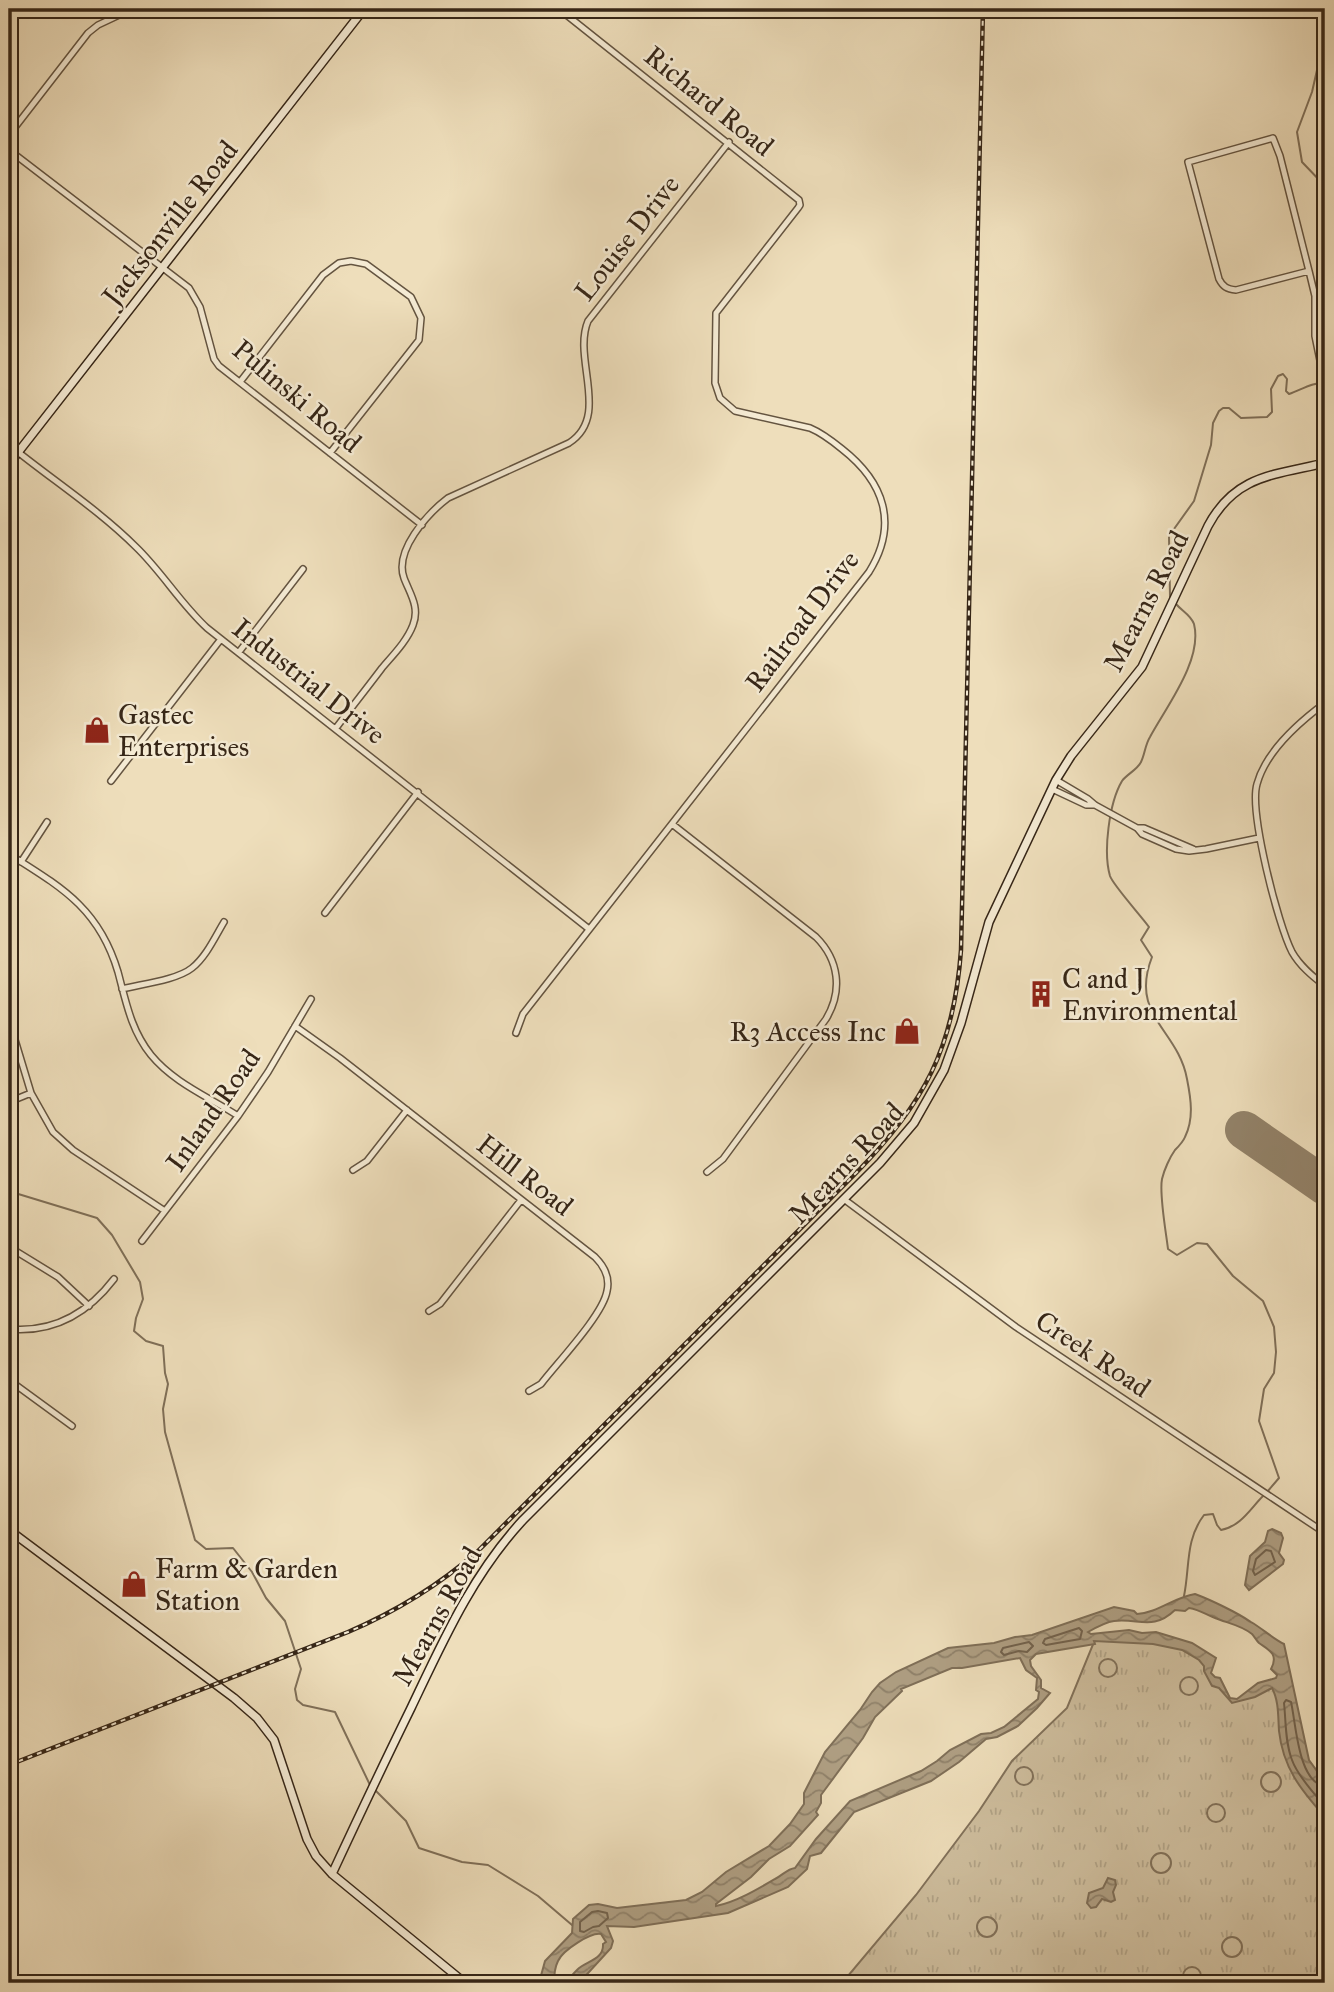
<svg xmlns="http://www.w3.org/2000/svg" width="1334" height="1992" font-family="'IM FELL Great Primer',serif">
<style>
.grass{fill:url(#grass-tufts);stroke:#82725b;stroke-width:2}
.pitch{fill:#cfbf9f;stroke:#82725b;stroke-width:2}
.water{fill:url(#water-waves);stroke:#7f6f58;stroke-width:2;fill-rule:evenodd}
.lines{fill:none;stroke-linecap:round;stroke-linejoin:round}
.shore{stroke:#72624d;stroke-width:2}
.stream{stroke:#7f6f58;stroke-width:2}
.runway{stroke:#928269;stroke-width:38}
.street-casing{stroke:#645440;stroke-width:8}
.secondary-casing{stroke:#362617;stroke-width:10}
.street{stroke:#f4ead3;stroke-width:5}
.secondary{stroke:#f4ead3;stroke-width:7}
.rail-casing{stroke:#362617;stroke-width:4.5}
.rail{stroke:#f4ead3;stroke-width:2;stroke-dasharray:5;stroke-linecap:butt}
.labels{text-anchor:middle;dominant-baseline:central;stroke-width:5;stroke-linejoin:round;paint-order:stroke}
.street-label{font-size:28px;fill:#362617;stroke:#f4ead3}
.poi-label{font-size:28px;fill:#362617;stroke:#f4ead3;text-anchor:start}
</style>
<defs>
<pattern id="grass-tufts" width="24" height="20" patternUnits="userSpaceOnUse" patternTransform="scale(1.75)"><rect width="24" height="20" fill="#cfbf9f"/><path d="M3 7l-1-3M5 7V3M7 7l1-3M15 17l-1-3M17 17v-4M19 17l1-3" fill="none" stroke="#b2a488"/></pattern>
<pattern id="water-waves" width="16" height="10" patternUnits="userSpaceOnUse" patternTransform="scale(1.75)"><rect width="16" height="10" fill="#af9f83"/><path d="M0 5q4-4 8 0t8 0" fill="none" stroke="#8f816a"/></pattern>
</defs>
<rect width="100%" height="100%" fill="#eedebb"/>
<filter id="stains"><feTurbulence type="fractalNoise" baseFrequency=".00286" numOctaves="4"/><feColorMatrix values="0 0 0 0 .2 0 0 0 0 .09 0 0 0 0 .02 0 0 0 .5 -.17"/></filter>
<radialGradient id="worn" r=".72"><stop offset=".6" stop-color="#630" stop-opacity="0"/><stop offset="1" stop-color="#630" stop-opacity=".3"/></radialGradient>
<!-- grass -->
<path class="grass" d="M 1096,1637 L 1154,1639 L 1201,1656 L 1213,1680 L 1232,1701 L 1273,1686 L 1325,1807 L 1325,1983 L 842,1983 L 916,1895 L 979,1811 L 1012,1761 L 1067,1708 Z"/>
<!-- pitch -->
<path class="pitch" d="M1099 1668a9 9 0 1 1 18 0a9 9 0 1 1-18 0Z
M1180 1686a9 9 0 1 1 18 0a9 9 0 1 1-18 0Z
M1015 1776a9 9 0 1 1 18 0a9 9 0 1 1-18 0Z
M1261 1782a10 10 0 1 1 20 0a10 10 0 1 1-20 0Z
M1207 1813a9 9 0 1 1 18 0a9 9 0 1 1-18 0Z
M1151 1863a10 10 0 1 1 20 0a10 10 0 1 1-20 0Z
M977 1927a10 10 0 1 1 20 0a10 10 0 1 1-20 0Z
M1222 1947a10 10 0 1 1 20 0a10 10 0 1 1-20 0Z
M1183 1976a9 9 0 1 1 18 0a9 9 0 1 1-18 0Z"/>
<!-- water -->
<path class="water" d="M 1272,1529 L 1281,1533 L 1283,1538 L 1279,1553 L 1284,1560 L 1283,1564 L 1249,1590 L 1245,1585 L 1250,1556 L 1265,1542 L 1268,1531 Z
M 1195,1594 C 1211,1600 1236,1612 1251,1622 C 1263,1629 1272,1638 1284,1644 L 1309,1760 L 1325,1782 L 1325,1817 C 1301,1790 1283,1768 1279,1731 C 1278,1717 1279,1701 1272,1688 L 1255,1697 L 1232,1703 L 1219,1688 L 1212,1686 L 1204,1671 L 1204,1666 L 1199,1660 L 1182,1650 L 1153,1644 L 1094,1641 L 1095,1644 L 1036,1654 L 1030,1660 L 1031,1666 L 1041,1680 L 1041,1688 L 1050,1693 L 1037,1708 L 1018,1726 L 997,1737 L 986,1739 L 959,1762 L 931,1781 L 854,1812 L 821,1853 L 810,1856 L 807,1869 L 788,1887 L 728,1913 L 634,1927 L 607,1926 L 613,1941 L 611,1948 L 579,1983 L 565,1983 C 569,1979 573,1974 577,1970 C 586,1961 604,1960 603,1944 L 606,1942 L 601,1934 C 591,1932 563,1950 558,1961 C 555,1967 554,1976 554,1983 L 539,1983 L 545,1961 L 572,1933 L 573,1919 L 589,1905 L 598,1904 L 617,1908 L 686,1900 L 702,1892 L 726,1872 L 769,1846 L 790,1824 L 804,1804 L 804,1793 L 825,1752 L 860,1710 L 872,1692 L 880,1683 L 896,1672 L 948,1648 L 994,1643 L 1015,1637 L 1032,1635 L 1114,1607 L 1134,1611 L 1137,1614 C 1158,1613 1174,1597 1195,1594 ZM 1189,1608 C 1201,1610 1206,1615 1215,1618 C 1227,1623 1241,1625 1252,1634 C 1254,1636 1256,1640 1259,1643 C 1269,1650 1279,1654 1271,1669 L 1277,1675 L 1276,1678 L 1258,1683 L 1237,1699 L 1230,1698 L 1220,1678 L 1215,1677 L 1211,1673 L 1216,1658 L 1192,1643 L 1156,1632 L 1142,1633 L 1129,1630 L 1091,1634 L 1088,1632 C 1095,1628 1106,1622 1114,1621 C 1139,1618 1153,1631 1175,1610 L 1185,1611 ZM 1020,1658 L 1026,1670 L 1037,1678 L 1036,1690 L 1039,1692 L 1038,1699 L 1004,1727 L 991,1733 L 981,1734 L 950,1750 L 937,1761 L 921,1771 L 850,1801 L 816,1839 L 795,1868 C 787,1869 783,1875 775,1879 C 758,1889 736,1902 716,1906 L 716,1904 L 751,1877 L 769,1859 L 790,1846 L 818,1815 L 816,1812 L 821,1803 L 821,1795 L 863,1738 L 875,1717 L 902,1691 L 901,1689 L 952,1668 L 962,1668 Z
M 1108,1878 L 1115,1880 L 1116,1885 L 1113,1892 L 1115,1900 L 1111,1902 L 1102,1899 L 1096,1907 L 1091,1908 L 1087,1903 L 1089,1893 L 1103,1888 Z"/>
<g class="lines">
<!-- shore -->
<path class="shore" d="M 1266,1550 L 1271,1551 L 1275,1562 L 1255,1575 L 1253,1571 L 1256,1559 Z
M 1079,1628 L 1082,1631 L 1080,1639 L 1046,1645 L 1043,1643 L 1045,1639 Z
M 1029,1642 L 1033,1646 L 1027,1652 L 1019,1651 L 1004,1655 L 1001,1652 L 1003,1648 Z
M 1325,1786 C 1298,1783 1296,1723 1291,1702 L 1286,1700 L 1284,1703 C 1286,1721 1285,1742 1292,1760 C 1297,1774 1315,1795 1325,1806
M 598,1911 L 607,1913 L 608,1918 L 599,1926 L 593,1927 L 584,1932 L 580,1931 L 580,1922 L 592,1912 Z"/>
<!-- stream -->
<path class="stream" d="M 1325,35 L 1312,92 L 1297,132 L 1302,162 L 1325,186
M 1170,597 L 1169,536 L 1194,501 L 1211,445 L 1213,423 L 1219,411 L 1223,408 L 1229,408 L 1241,418 L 1267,417 L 1272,412 L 1271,389 L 1278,376 L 1283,374 L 1287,379 L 1286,391 L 1289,394 C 1301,390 1312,382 1324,383
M 1176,604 C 1182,611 1191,615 1194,624 C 1203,660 1166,707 1150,737 C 1145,745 1145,754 1141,762 C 1137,770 1127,774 1122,781 C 1109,803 1103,852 1110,876 C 1113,885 1142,917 1149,927 L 1141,940 L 1152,957 C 1129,1016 1178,1029 1187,1079 C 1191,1099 1194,1119 1185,1137 C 1183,1142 1179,1146 1175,1150 C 1170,1157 1164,1170 1162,1179 C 1159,1194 1166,1232 1168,1249 L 1177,1255 L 1197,1243 L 1207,1244 L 1233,1276 L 1263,1301 L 1274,1327 L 1276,1352 L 1274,1373 L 1264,1389 L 1259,1421 L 1279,1478 L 1267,1492
M 9,1188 L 15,1193 L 97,1218 L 112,1235 L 140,1282 L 143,1299 L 136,1318 L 134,1331 L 146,1341 L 163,1346 L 165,1373 L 168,1384 L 163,1409 L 165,1432 L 195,1540 L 206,1549 L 233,1548 L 252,1572 L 266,1598 L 285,1621 L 301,1669 L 295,1689 L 297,1700 L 303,1705 L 335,1712 L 370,1785
M 1184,1596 C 1190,1567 1185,1540 1204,1515 L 1213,1514 L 1217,1525 L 1221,1530 C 1241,1526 1250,1509 1263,1496
M 374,1789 L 406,1821 L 419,1848 L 462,1862 L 488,1865 L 538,1896 L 572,1925"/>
<!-- runway -->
<path class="runway" d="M 1244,1130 L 1325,1186"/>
<defs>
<path id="street" d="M 9,135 L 88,33 L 98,25 L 132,9
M 1273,138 L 1280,156 L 1309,271 L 1236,290 C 1227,289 1223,287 1219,279 L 1188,162 Z
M 9,150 L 189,288 L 200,307 L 214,359 L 219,366 L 422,525
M 1309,271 L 1315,296 L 1315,336 L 1325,385
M 240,382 L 323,275 L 339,263 L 351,261 L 366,264 L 411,297 L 421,318 L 419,340 L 330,453
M 18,452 C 57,483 101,512 136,547 C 162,572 180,603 207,628 L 589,929
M 239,652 L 303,569
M 1325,703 C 1298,723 1266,751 1257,784 C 1249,812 1278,925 1292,952 C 1300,966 1312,976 1325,986
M 336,728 C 351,708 367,688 382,668 C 393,655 407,641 413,625 C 420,607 410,594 404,578 C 394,551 427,514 448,498 L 569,443 C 611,416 572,359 588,321 L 729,142
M 1056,780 L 1088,799 L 1095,805 L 1137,828 L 1142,834 L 1176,849 L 1189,851 L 1206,849 L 1259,838
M 111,781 L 221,639
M 1052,789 L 1086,805 L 1095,805
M 672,824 L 816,937 C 839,960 843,991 826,1019 L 723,1159 L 707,1172
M 1137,828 L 1144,828 L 1193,849
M 9,854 C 61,887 99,908 118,972 C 126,1002 131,1030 151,1055 C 174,1083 209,1097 238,1116
M 21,862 L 47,822
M 325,913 L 418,792
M 122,989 C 142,984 177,980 192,968 C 206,957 215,937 224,922
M 9,1020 L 31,1093 L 53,1132 L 73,1150 L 165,1211
M 295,1026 L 340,1058 L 595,1257 C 604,1266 610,1278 607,1291 C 603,1315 557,1363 541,1384 L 529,1391
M 516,1033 L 523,1014 L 869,572 C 899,524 884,482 842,449 C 831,440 822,433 810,428 L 735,411 L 720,398 L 715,383 L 716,313 L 798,208 L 800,205 L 799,200 L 559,9
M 9,1102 L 31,1093
M 353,1170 L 367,1161 L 407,1110
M 845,1200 L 1016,1327 L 1325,1533
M 142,1241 L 238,1116 L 268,1072 L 311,999
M 9,1247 L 58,1277 L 89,1306
M 429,1311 L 440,1304 L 521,1200
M 9,1329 C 53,1333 88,1313 114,1279
M 9,1380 L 72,1426
M 9,1544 L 15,1535"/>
<path id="secondary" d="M 9,464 L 364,9
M 9,1530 L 234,1698 L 257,1718 L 274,1740 L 307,1839 L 316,1856 L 332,1874 L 465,1983
M 332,1874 C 358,1818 384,1763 411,1708 C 443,1641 472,1575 523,1520 L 880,1163 L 914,1123 L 944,1070 L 961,1023 L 989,922 L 1056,780 L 1071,756 L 1142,667 L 1208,526 C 1235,475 1274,475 1325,463"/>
</defs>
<!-- street casing -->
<use href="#street" class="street-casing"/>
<!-- secondary casing -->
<use href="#secondary" class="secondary-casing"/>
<!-- street -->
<use href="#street" class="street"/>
<!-- secondary -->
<use href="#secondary" class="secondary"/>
<defs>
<path id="rail" d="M 9,1765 L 348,1632 C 397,1611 438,1586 478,1551 L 856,1173 C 924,1104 954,1048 961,950 L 983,9"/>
</defs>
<!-- rail casing -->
<use href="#rail" class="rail-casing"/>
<!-- rail -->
<use href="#rail" class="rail"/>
</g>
<!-- icons -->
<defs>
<symbol id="shop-bare" viewBox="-9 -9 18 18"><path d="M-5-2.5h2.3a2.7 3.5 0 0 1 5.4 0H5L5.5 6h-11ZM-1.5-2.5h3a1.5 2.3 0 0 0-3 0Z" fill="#8f2418" stroke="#f4ead3" stroke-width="2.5" paint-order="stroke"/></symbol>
<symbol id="building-bare" viewBox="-9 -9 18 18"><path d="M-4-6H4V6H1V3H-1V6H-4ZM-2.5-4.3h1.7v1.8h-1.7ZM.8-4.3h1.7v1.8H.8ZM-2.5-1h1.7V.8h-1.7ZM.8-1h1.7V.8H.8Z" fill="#8f2418" stroke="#f4ead3" stroke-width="2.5" paint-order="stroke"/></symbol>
</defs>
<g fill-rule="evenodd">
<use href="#shop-bare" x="78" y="711" width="38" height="38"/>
<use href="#building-bare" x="1022" y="975" width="38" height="38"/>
<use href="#shop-bare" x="888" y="1012" width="38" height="38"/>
<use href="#shop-bare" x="115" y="1565" width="38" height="38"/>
</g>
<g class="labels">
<!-- street labels -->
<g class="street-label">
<text transform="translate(709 101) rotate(39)">Richard Road</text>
<text transform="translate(170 223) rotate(-52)">Jacksonville Road</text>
<text transform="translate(627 238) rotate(-52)">Louise Drive</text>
<text transform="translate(297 396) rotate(40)">Pulinski Road</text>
<text transform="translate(1146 601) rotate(-63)">Mearns Road</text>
<text transform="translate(802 621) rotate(-53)">Railroad Drive</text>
<text transform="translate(309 681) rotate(38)">Industrial Drive</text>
<text transform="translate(213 1110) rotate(-55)">Inland Road</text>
<text transform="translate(846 1163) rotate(-47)">Mearns Road</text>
<text transform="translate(525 1175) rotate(38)">Hill Road</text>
<text transform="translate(1093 1354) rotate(34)">Creek Road</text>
<text transform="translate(437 1616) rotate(-61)">Mearns Road</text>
</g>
<!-- poi labels -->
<g class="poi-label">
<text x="118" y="714">Gastec<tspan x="118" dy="32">Enterprises</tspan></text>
<text x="1062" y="978">C and J<tspan x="1062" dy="32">Environmental</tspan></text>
<text x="886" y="1031" text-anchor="end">R3 Access Inc</text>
<text x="155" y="1568">Farm &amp; Garden<tspan x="155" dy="32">Station</tspan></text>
</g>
</g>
<!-- margin -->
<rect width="1334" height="1992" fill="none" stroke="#eedebb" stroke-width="35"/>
<rect x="10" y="10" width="1313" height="1971" fill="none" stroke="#362617" stroke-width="3.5"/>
<rect x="18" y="18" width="1299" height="1957" fill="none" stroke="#362617" stroke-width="2"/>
<rect width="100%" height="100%" filter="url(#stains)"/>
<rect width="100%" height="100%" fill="url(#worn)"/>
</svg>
